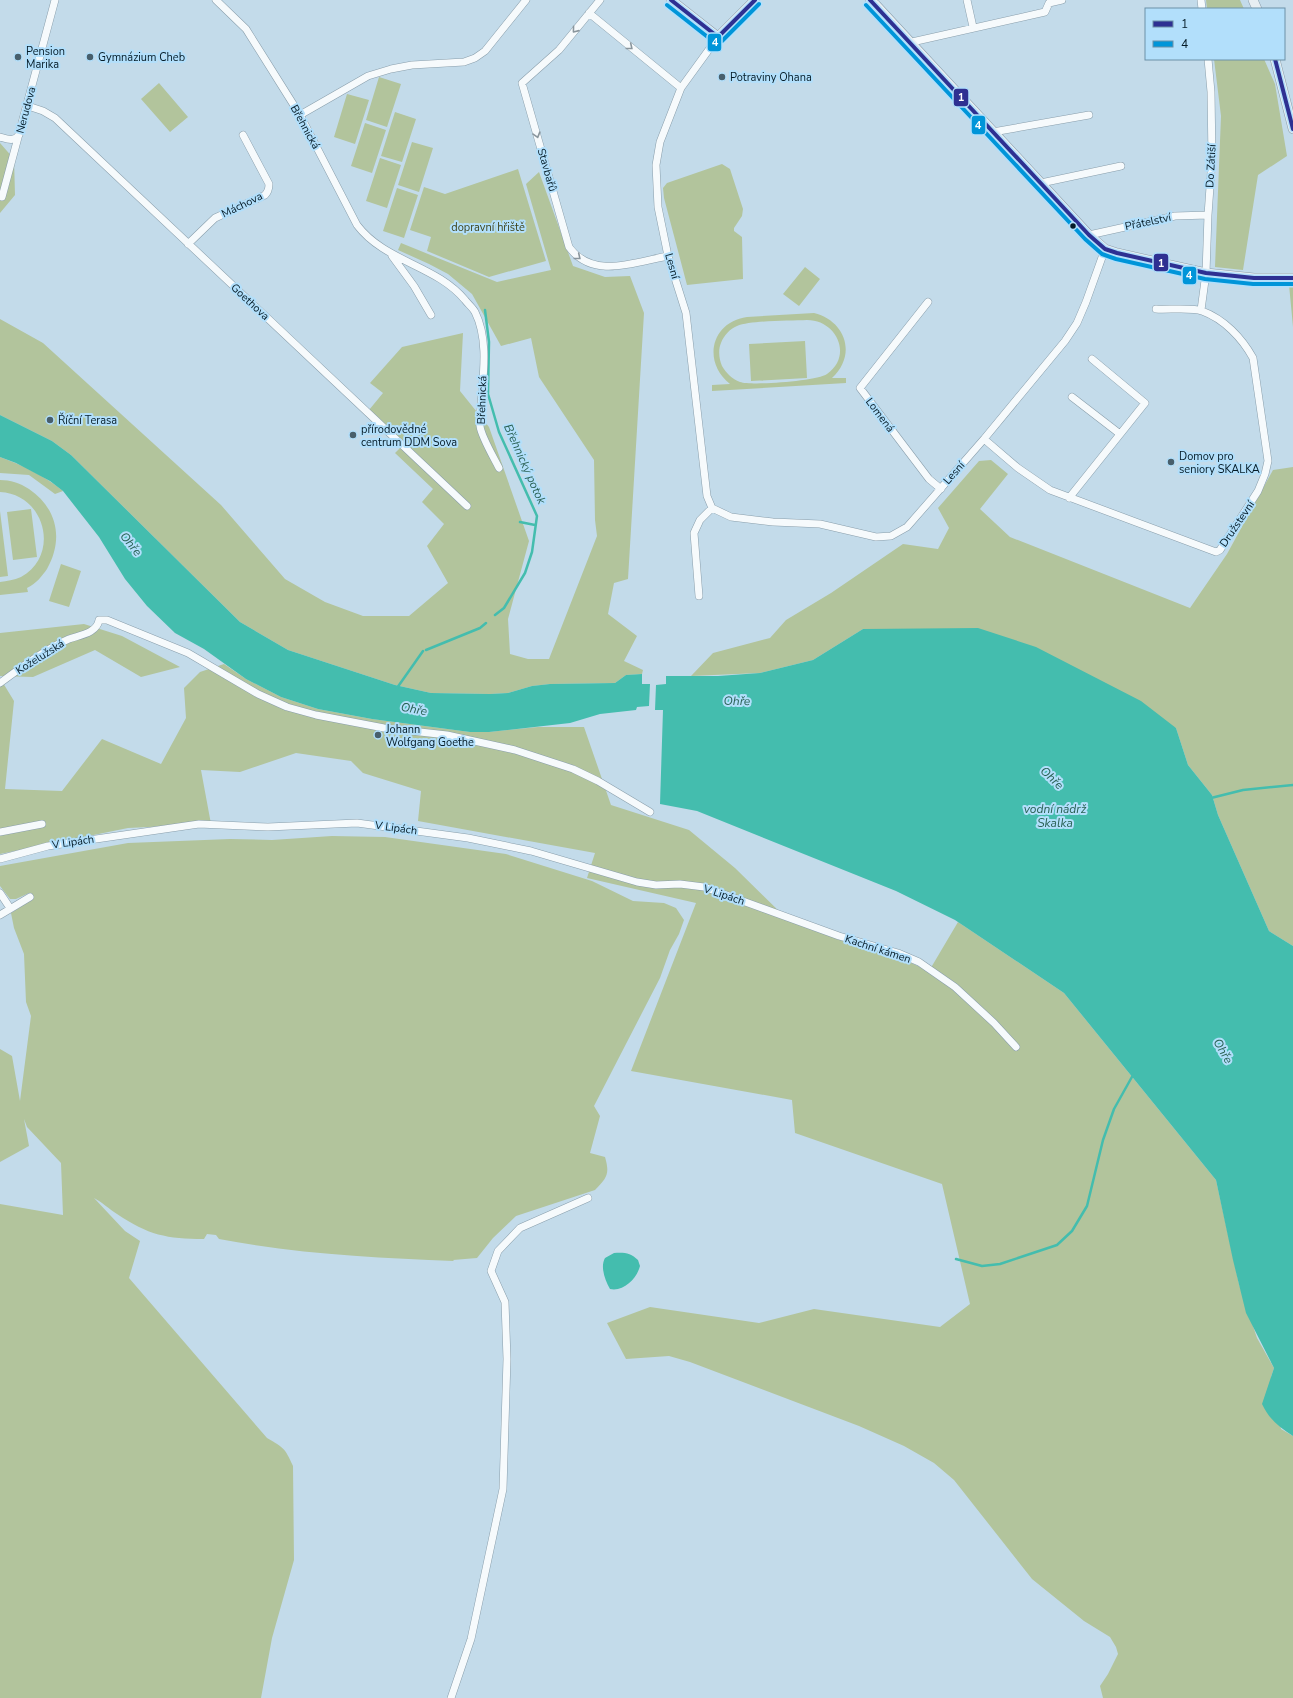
<svg xmlns="http://www.w3.org/2000/svg" width="1293" height="1698" font-family="'Nunito Sans',sans-serif">
<style>
.green{fill:#b2c49c;fill-rule:evenodd}
.water{fill:#44bdae}
.lines{fill:none;stroke-linecap:round;stroke-linejoin:round}
.stream{stroke:#44bdae;stroke-width:2.5}
.street-casing{stroke:#899eab;stroke-width:8}
.secondary-casing{stroke:#899eab;stroke-width:10}
.street{stroke:#f6fafc;stroke-width:7}
.secondary{stroke:#e7eef2;stroke-width:9}
.bus-1-casing{stroke:#b2dffb;stroke-width:7}
.bus-2-casing{stroke:#b2dffb;stroke-width:7}
.bus-1{stroke:#2e3092;stroke-width:4}
.bus-2{stroke:#0095d9;stroke-width:4}
.oneway{stroke:#8a969d}
.poi-dot{fill:#485f6c;stroke:#b2dffb;stroke-width:1.5}
.bus-dot{fill:#051c28;stroke:#b2dffb;stroke-width:1.5}
.labels{text-anchor:middle;dominant-baseline:central;stroke-width:4;stroke-linejoin:round;paint-order:stroke}
.poi-label{font-size:11px;fill:#051c28;stroke:#b2dffb;text-anchor:start}
.street-label{font-size:11px;fill:#051c28;stroke:#b2dffb}
.park-label{font-size:11px;fill:#3f441b;stroke:#b2dffb}
.water-label{font-size:12px;font-style:italic;fill:#2a6154;stroke:#b2dffb}
.line-badge{stroke:#b2dffb;stroke-width:1.5}
.badge-label{font-size:11px;text-anchor:middle;font-weight:bold;fill:#fff}
</style>
<rect width="100%" height="100%" fill="#c3dbea"/>
<!-- green -->
<path class="green" d="M 1206,0 L 1240,0 L 1244,9 L 1207,9 Z
M 1214,59 L 1264,59 L 1275,84 L 1287,156 L 1258,175 L 1243,270 L 1215,267 L 1221,116 Z
M 379,77 L 401,84 L 387,127 L 366,120 Z
M 159,83 L 188,117 L 170,132 L 141,99 Z
M 347,94 L 369,100 L 355,144 L 334,137 Z
M 395,112 L 416,119 L 402,162 L 381,156 Z
M 365,123 L 386,130 L 372,173 L 351,166 Z
M 412,142 L 433,148 L 419,192 L 398,185 Z
M 0,143 L 14,159 L 15,195 L 0,213 Z
M 380,158 L 401,165 L 387,208 L 366,201 Z
M 722,164 L 730,169 L 743,209 L 742,216 L 734,228 L 734,231 L 742,237 L 743,279 L 687,285 L 664,198 L 663,188 L 667,183 Z
M 518,169 L 546,261 L 489,277 L 427,251 L 431,237 L 410,230 L 424,187 L 445,194 Z
M 539,172 L 573,266 L 605,277 L 630,276 L 644,313 L 628,579 L 614,583 L 608,614 L 637,636 L 624,661 L 643,670 L 642,674 L 626,675 L 615,683 L 550,684 L 532,686 L 508,693 L 490,694 L 431,693 L 395,685 L 288,650 L 240,622 L 71,455 L 52,441 L 0,415 L 0,319 L 43,343 L 221,505 L 285,579 L 325,602 L 363,616 L 409,616 L 448,583 L 427,546 L 444,524 L 422,502 L 433,489 L 395,453 L 404,444 L 369,410 L 383,393 L 370,383 L 402,347 L 463,333 L 460,391 L 489,427 L 529,541 L 508,619 L 510,654 L 528,659 L 549,659 L 597,536 L 595,520 L 594,460 L 539,377 L 531,338 L 501,346 L 472,294 L 448,274 L 429,264 L 398,250 L 401,243 L 497,282 L 551,270 L 526,184 Z
M 397,188 L 418,195 L 404,238 L 383,231 Z
M 805,267 L 820,279 L 799,306 L 783,294 Z
M 1288,274 L 1293,278 L 1293,327 Z
M 814,313 C 846,321 857,355 832,378 L 846,378 L 846,383 L 712,391 L 712,385 L 730,384 C 702,362 711,322 747,317 ZM 807,320 C 837,320 853,356 827,374 C 817,381 752,386 740,382 C 732,379 726,373 722,366 C 719,359 718,350 721,343 C 724,335 730,329 737,326 C 751,320 790,321 807,320 Z
M 805,341 L 807,378 L 751,381 L 749,344 Z
M 0,457 C 22,465 45,476 63,491 L 55,494 L 29,475 L 0,473 Z
M 991,460 L 1008,474 L 980,509 L 1010,537 L 1190,608 L 1227,554 L 1273,470 L 1293,467 L 1293,946 L 1269,931 L 1218,815 L 1212,795 L 1188,765 L 1176,728 L 863,629 L 813,660 L 760,673 L 691,676 L 713,653 L 770,638 L 786,620 L 831,593 L 903,544 L 938,549 L 949,528 L 938,508 L 979,461 Z
M 0,480 C 10,480 20,483 29,489 C 57,508 64,539 47,569 C 42,576 36,584 27,588 L 28,592 L 0,595 L 0,582 C 7,581 14,580 21,577 C 61,555 45,494 0,492 Z
M 31,509 L 37,557 L 13,560 L 7,512 Z
M 0,511 L 8,576 L 0,577 Z
M 61,564 L 81,571 L 69,607 L 49,601 Z
M 84,624 L 122,636 L 180,667 L 141,677 L 95,650 L 33,677 L 0,676 L 0,633 Z
M 224,664 L 246,679 L 281,697 L 318,709 L 372,719 L 470,732 L 489,732 L 538,727 L 584,727 L 611,805 L 689,830 L 735,868 L 786,918 L 843,941 L 898,957 L 929,971 L 958,922 L 1064,993 L 1216,1180 L 1239,1284 L 1257,1338 L 1274,1368 L 1271,1377 L 1281,1429 L 1293,1436 L 1293,1698 L 1103,1698 L 1100,1686 L 1108,1674 L 1118,1654 L 1116,1647 L 1110,1637 L 1084,1621 L 1032,1579 L 954,1480 L 934,1463 L 904,1446 L 859,1426 L 690,1362 L 669,1356 L 626,1359 L 607,1323 L 650,1307 L 759,1323 L 814,1309 L 940,1327 L 970,1304 L 942,1184 L 795,1133 L 792,1100 L 631,1071 L 696,903 L 587,878 L 595,853 L 418,821 L 421,791 L 363,773 L 351,761 L 296,753 L 240,772 L 201,770 L 211,824 L 128,828 L 0,854 L 0,678 L 14,701 L 5,789 L 62,791 L 102,739 L 161,764 L 186,718 L 184,688 L 200,672 Z
M 332,836 L 385,837 L 506,854 L 592,881 L 633,901 L 664,903 L 676,908 L 684,920 L 679,934 L 670,950 L 660,978 L 594,1106 L 600,1116 L 590,1153 L 605,1157 C 610,1174 607,1178 595,1190 L 516,1216 L 493,1238 L 477,1258 L 453,1260 L 454,1261 C 375,1258 297,1254 219,1239 L 216,1235 L 207,1234 L 204,1239 C 167,1239 148,1235 117,1214 C 109,1209 102,1202 94,1198 L 125,1231 L 140,1241 L 129,1278 L 267,1438 C 284,1448 285,1448 293,1466 L 294,1560 L 272,1638 L 261,1698 L 0,1698 L 0,1204 L 63,1215 L 61,1163 L 27,1127 L 24,1119 L 29,1146 L 0,1162 L 0,1049 L 12,1056 L 20,1101 L 31,1016 L 26,1002 L 24,954 L 14,928 L 11,913 L 33,899 L 29,893 L 16,899 L 10,899 L 0,886 L 0,866 L 128,843 L 230,839 L 272,840 Z"/>
<!-- water -->
<path class="water" d="M 0,415 L 52,441 L 71,455 L 240,622 L 288,650 L 395,685 L 431,693 L 490,694 L 508,693 L 532,686 L 550,684 L 615,683 L 626,675 L 642,674 L 642,684 L 650,684 L 649,706 L 637,707 L 636,710 L 600,714 L 570,723 L 489,732 L 470,732 L 372,719 L 318,709 L 281,697 L 246,679 L 204,649 L 175,633 L 147,606 L 125,579 L 99,537 L 63,491 L 50,481 L 16,463 L 0,457 Z
M 978,628 L 1036,647 L 1141,701 L 1176,728 L 1188,765 L 1212,795 L 1218,815 L 1269,931 L 1293,946 L 1293,1436 C 1279,1427 1269,1419 1262,1404 L 1274,1368 L 1246,1313 L 1233,1260 L 1216,1180 L 1064,993 L 955,920 L 896,891 L 697,811 L 660,804 L 663,710 L 655,710 L 656,685 L 666,684 L 666,676 L 718,676 L 760,673 L 813,660 L 863,629 Z
M 614,1253 C 624,1252 631,1253 638,1260 L 640,1266 C 637,1278 624,1292 610,1289 C 605,1280 600,1267 605,1258 Z"/>
<g class="lines">
<!-- stream -->
<path class="stream" d="M 485,310 L 489,342 L 488,394 L 499,432 L 537,516 L 532,552 L 525,573 L 504,608 L 495,615
M 520,522 L 535,525
M 426,650 L 480,628 L 486,623
M 397,688 L 423,651
M 1211,798 L 1243,790 L 1293,785
M 956,1259 L 982,1266 L 1000,1264 L 1057,1245 L 1072,1231 L 1087,1206 L 1103,1140 L 1114,1109 L 1133,1075"/>
<defs>
<path id="street" d="M 216,0 L 246,29 L 300,115 L 357,225 C 385,262 436,265 465,300 C 468,304 473,308 475,312 C 489,340 483,376 481,405 C 481,412 479,420 480,426 C 481,436 494,458 499,468
M 600,0 L 559,50 L 522,83 L 569,247 C 593,280 635,262 668,256
M 967,0 L 973,27
M 1201,0 L 1202,9
M 589,13 L 681,88
M 718,37 L 681,88 L 660,142 L 656,165 L 658,207 L 668,256 L 686,313 L 707,496 L 712,508 L 731,517 L 773,522 L 820,524 L 876,537 L 891,536 L 907,527 L 984,439 L 1065,341 L 1077,323 L 1086,302 L 1105,249
M 912,42 L 1045,12 L 1049,3 L 1062,0
M 28,106 L 43,111 L 55,118 L 467,506
M 300,115 L 368,76 L 391,69 L 412,65 L 464,62 L 475,58 L 485,51 L 526,0
M 993,132 L 1089,115
M 0,137 C 7,139 14,142 19,135
M 1041,183 L 1121,166
M 2,197 L 55,0
M 1089,235 L 1175,216 L 1208,215
M 188,244 L 215,218 L 265,195 C 268,192 269,189 269,184 L 243,135
M 392,256 L 414,286 L 431,315
M 928,302 L 860,388 L 929,479 L 941,489
M 1201,310 L 1206,273 L 1208,215 L 1212,159 L 1211,92 L 1208,59
M 1072,397 L 1120,434
M 984,439 L 1018,468 L 1050,490 L 1216,552 L 1220,550 L 1258,491 L 1265,474 L 1268,461 L 1253,358 C 1242,338 1224,319 1202,311 C 1193,307 1166,310 1156,309
M 1069,498 L 1145,403 L 1092,359
M 699,596 L 694,533 L 700,520 L 712,508
M 0,683 C 22,667 44,650 69,639 C 80,635 97,633 99,620 L 107,620 L 188,653 L 258,694 L 287,707 L 316,715 L 384,728 L 447,735 L 515,750 L 573,769 L 598,781 L 650,812
M 0,832 L 42,824
M 0,859 L 48,846 L 199,824 L 268,827 L 357,823 L 468,838 L 531,851 L 637,882 L 656,885 L 680,884 L 704,887 L 839,936 L 898,953 L 919,962 L 955,987 L 994,1023 L 1016,1047
M 0,893 L 10,908
M 0,915 L 30,897
M 451,1698 L 471,1639 L 503,1489 L 507,1359 L 505,1302 L 491,1271 L 498,1251 L 520,1228 L 588,1198"/>
<path id="secondary" d="M 671,0 L 718,37 L 755,0
M 870,0 L 876,5 L 1089,235 L 1105,249 L 1117,253 L 1206,273 L 1254,278 L 1293,278
M 1253,0 L 1257,9
M 1275,59 L 1293,129"/>
</defs>
<!-- street casing -->
<use href="#street" class="street-casing"/>
<!-- secondary casing -->
<use href="#secondary" class="secondary-casing"/>
<!-- street -->
<use href="#street" class="street"/>
<!-- secondary -->
<use href="#secondary" class="secondary"/>
<defs>
<path id="bus-1" d="M 671,0 L 718,37 L 755,0
M 870,0 L 1089,235 L 1105,249 L 1117,253 L 1206,273 L 1254,278 L 1293,278
M 1275,59 L 1293,129"/>
<path id="bus-2" d="M 667,5 L 714,42 L 718,43 L 722,41 L 759,4
M 866,5 L 1085,239 L 1102,254 L 1116,259 L 1205,279 L 1253,284 L 1293,284"/>
</defs>
<!-- bus-1 casing -->
<use href="#bus-1" class="bus-1-casing"/>
<!-- bus-2 casing -->
<use href="#bus-2" class="bus-2-casing"/>
<!-- bus-1 -->
<use href="#bus-1" class="bus-1"/>
<!-- bus-2 -->
<use href="#bus-2" class="bus-2"/>
</g>
<!-- one-way arrows -->
<defs><path id="oneway-chevron" d="M-2-3.5L2.5 0L-2 3.5" fill="none" stroke-width="1.6" stroke-linecap="round" stroke-linejoin="round"/></defs>
<g class="oneway">
<use href="#oneway-chevron" transform="translate(575 30) rotate(129)"/>
<use href="#oneway-chevron" transform="translate(630 47) rotate(39)"/>
<use href="#oneway-chevron" transform="translate(537 135) rotate(74)"/>
<use href="#oneway-chevron" transform="translate(578 257) rotate(39)"/>
</g>
<!-- markers -->
<g class="poi-dot">
<circle cx="18" cy="57" r="4"/>
<circle cx="90" cy="57" r="4"/>
<circle cx="722" cy="77" r="4"/>
<circle cx="50" cy="420" r="4"/>
<circle cx="353" cy="435" r="4"/>
<circle cx="1171" cy="462" r="4"/>
<circle cx="378" cy="735" r="4"/>
</g>
<circle class="bus-dot" cx="1073" cy="226" r="3.5"/>
<g class="labels">
<!-- poi labels -->
<g class="poi-label">
<text x="26" y="51">Pension<tspan x="26" dy="13">Marika</tspan></text>
<text x="98" y="57">Gymnázium Cheb</text>
<text x="730" y="77">Potraviny Ohana</text>
<text x="58" y="420">Říční Terasa</text>
<text x="361" y="429">přírodovědné<tspan x="361" dy="13">centrum DDM Sova</tspan></text>
<text x="1179" y="456">Domov pro<tspan x="1179" dy="13">seniory SKALKA</tspan></text>
<text x="386" y="729">Johann<tspan x="386" dy="13">Wolfgang Goethe</tspan></text>
</g>
<!-- street labels -->
<g class="street-label">
<text transform="translate(26 110) rotate(-75)">Nerudova</text>
<text transform="translate(305 127) rotate(61)">Břehnická</text>
<text transform="translate(1211 166) rotate(-87)">Do Zátiší</text>
<text transform="translate(547 170) rotate(74)">Stavbařů</text>
<text transform="translate(242 205) rotate(-26)">Máchova</text>
<text transform="translate(1148 222) rotate(-12)">Přátelství</text>
<text transform="translate(672 266) rotate(74)">Lesní</text>
<text transform="translate(250 302) rotate(43)">Goethova</text>
<text transform="translate(482 400) rotate(-88)">Břehnická</text>
<text transform="translate(880 415) rotate(53)">Lomená</text>
<text transform="translate(954 473) rotate(-49)">Lesní</text>
<text transform="translate(1237 524) rotate(-56)">Družstevní</text>
<text transform="translate(40 657) rotate(-32)">Koželužská</text>
<text transform="translate(396 828) rotate(8)">V Lipách</text>
<text transform="translate(73 842) rotate(-8)">V Lipách</text>
<text transform="translate(724 895) rotate(18)">V Lipách</text>
<text transform="translate(878 949) rotate(18)">Kachní kámen</text>
</g>
<!-- park labels -->
<g class="park-label">
<text x="488" y="227">dopravní hřiště</text>
</g>
<!-- water labels -->
<g class="water-label">
<text transform="translate(525 464) rotate(66)">Břehnický potok</text>
<text transform="translate(131 544) rotate(51)">Ohře</text>
<text transform="translate(737 701) rotate(1)">Ohře</text>
<text transform="translate(414 709) rotate(11)">Ohře</text>
<text transform="translate(1052 778) rotate(43)">Ohře</text>
<text x="1055" y="809">vodní nádrž<tspan x="1055" dy="14">Skalka</tspan></text>
<text transform="translate(1223 1051) rotate(60)">Ohře</text>
</g>
</g>
<g class="line-badge">
<rect x="707" y="33" width="15" height="19" rx="4" fill="#0095d9"/>
<rect x="953" y="88" width="16" height="19" rx="4" fill="#2e3092"/>
<rect x="971" y="115" width="15" height="20" rx="4" fill="#0095d9"/>
<rect x="1153" y="253" width="16" height="19" rx="4" fill="#2e3092"/>
<rect x="1182" y="266" width="15" height="19" rx="4" fill="#0095d9"/>
</g>
<g class="badge-label">
<text x="715" y="46">4</text>
<text x="961" y="101">1</text>
<text x="978" y="129">4</text>
<text x="1161" y="267">1</text>
<text x="1189" y="279">4</text>
</g>
<!-- legend -->
<rect x="1145" y="8" width="140" height="52" fill="#b2dffb" stroke="#6d91a7"/>
<rect x="1153" y="21" width="20" height="6" fill="#2e3092" stroke="#6d91a7"/>
<text x="1181" y="28" font-size="12" fill="#051c28">1</text>
<rect x="1153" y="41" width="20" height="6" fill="#0095d9" stroke="#6d91a7"/>
<text x="1181" y="48" font-size="12" fill="#051c28">4</text>
</svg>
